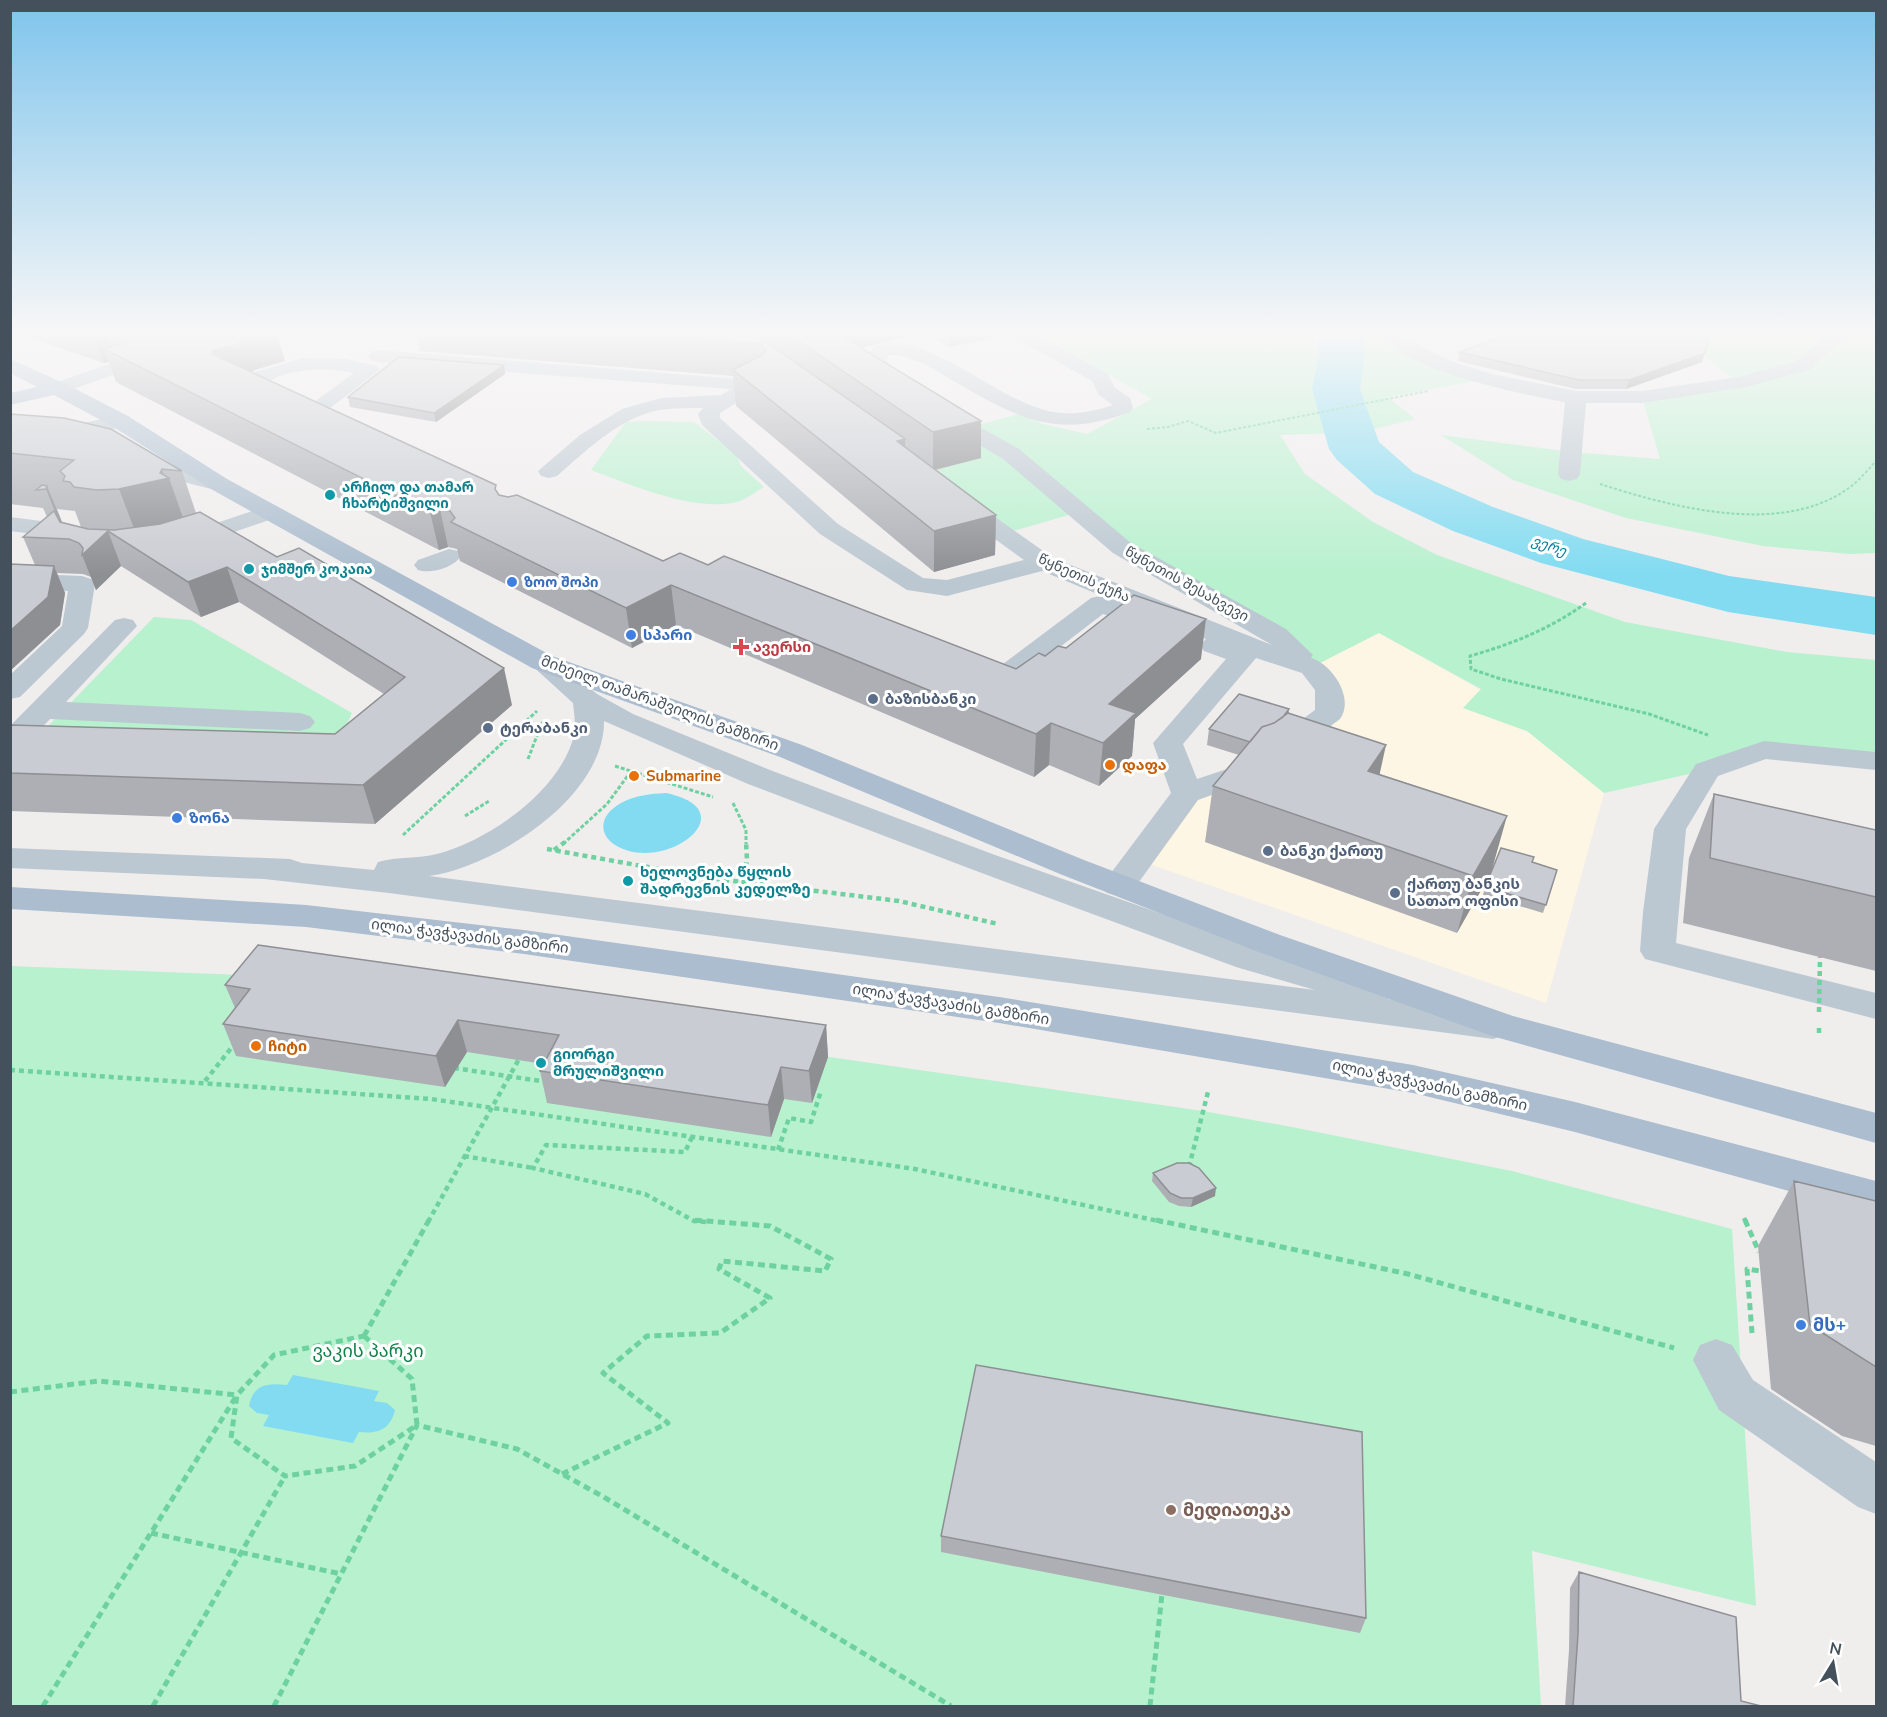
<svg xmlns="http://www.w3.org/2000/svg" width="1887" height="1717" font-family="'Nunito Sans','Noto Sans Georgian',sans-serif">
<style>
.commercial{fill:#fdf6e4}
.green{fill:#b8f1ce}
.water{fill:#82dbf1}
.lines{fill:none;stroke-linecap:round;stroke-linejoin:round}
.river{fill:#82dbf1;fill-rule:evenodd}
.path-far3{stroke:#6ed1a0;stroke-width:2;stroke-dasharray:3 2;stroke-linecap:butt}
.path-far2{stroke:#6ed1a0;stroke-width:3;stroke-dasharray:4 2;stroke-linecap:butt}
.path-far1{stroke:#6ed1a0;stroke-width:4.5;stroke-dasharray:5 4;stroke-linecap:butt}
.path{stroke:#6ed1a0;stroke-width:5;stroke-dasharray:7 4.5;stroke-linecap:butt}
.minor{fill:#bcc8d1;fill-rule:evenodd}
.major{fill:#abbdce;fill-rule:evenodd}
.path-bridge{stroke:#6ed1a0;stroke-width:4.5;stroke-dasharray:5 4;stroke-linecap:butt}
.wall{fill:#adafb5;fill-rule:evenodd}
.shaded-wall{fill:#8d8f93}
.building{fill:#c9ccd2;stroke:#8d8f93;stroke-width:1.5}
.culture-dot{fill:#0f9aa8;stroke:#fff;stroke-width:2}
.shop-dot{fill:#3f7fe0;stroke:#fff;stroke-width:2}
.health-dot{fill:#e0444e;stroke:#fff;stroke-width:2}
.service-dot{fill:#5c6f8a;stroke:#fff;stroke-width:2}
.food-dot{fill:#e8710a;stroke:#fff;stroke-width:2}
.education-dot{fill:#8d6e63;stroke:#fff;stroke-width:2}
.labels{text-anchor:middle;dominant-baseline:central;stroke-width:6;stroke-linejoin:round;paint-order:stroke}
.far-culture-label{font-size:14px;font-weight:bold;fill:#0d838f;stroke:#fff;text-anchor:start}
.far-water-label{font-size:14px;font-style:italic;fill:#0481a0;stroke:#fff}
.far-street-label{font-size:14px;fill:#44515c;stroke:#fff}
.far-shop-label{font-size:14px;font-weight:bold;fill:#366cbe;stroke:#fff;text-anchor:start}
.shop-label{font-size:15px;font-weight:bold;fill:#366cbe;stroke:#fff;text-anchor:start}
.health-label{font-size:15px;font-weight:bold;fill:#be3a42;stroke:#fff;text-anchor:start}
.service-label{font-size:15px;font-weight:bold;fill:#4e5e75;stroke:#fff;text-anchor:start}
.street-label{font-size:15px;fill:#44515c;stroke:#fff}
.food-label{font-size:15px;font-weight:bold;fill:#c56008;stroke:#fff;text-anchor:start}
.culture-label{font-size:15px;font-weight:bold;fill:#0d838f;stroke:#fff;text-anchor:start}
.near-shop-label{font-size:18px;font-weight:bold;fill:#366cbe;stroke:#fff;text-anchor:start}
.near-park-label{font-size:18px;fill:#108248;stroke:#fff}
.near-education-label{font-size:18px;font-weight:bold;fill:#785e54;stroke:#fff;text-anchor:start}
</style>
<rect width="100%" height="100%" fill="#f0eded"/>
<!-- commercial -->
<path class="commercial" d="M 1379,633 L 1481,690 L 1464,708 L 1527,731 L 1604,793 L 1546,1003 L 1138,860 L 1187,793 L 1329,713 L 1312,667 Z"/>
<!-- green -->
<path class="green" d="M 1040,335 L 1327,335 C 1331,350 1313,374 1316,394 C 1317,406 1327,421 1332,433 L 1280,435 L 1305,474 L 1373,522 L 1437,555 L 1625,622 L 1787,652 L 1876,660 L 1876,761 L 1764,750 L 1707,770 L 1604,793 L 1527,731 L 1463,708 L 1481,689 L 1379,633 L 1312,667 L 1079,512 L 1003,534 L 880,446 L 967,428 L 1019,414 L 1043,424 L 1087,434 L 1152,399 Z
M 1351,335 L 1390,335 L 1396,342 L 1486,379 L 1388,397 L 1415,419 L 1370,430 L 1350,384 L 1356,353 Z
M 1701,335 L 1876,335 L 1876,553 L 1850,554 L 1763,546 L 1626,518 L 1513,480 L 1441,435 L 1571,452 L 1660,459 L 1642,397 L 1738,383 L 1686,341 Z
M 643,421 L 694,422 L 736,454 L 741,466 L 764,487 C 757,491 748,498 740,501 C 698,514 631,485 591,470 L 626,422 Z
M 154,617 L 191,620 L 352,713 L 344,731 L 319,746 L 24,751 Z
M 11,966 L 270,976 L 1203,1111 L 1292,1127 L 1512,1171 L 1732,1229 L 1756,1606 L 1532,1551 L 1541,1706 L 11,1706 Z"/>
<!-- water -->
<path class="water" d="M 666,793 C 742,809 678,864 629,851 C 600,843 593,819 621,803 C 636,795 650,794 666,793 Z
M 293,1375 L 379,1391 L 374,1401 L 387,1403 L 395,1410 C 390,1430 378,1434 359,1432 L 353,1443 L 263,1426 L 269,1415 L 257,1413 L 249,1406 C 253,1384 268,1383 287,1385 Z"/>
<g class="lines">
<!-- river -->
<path class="river" d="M 1318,335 L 1362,335 L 1365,353 L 1360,389 L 1379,442 L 1413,472 L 1493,507 L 1583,539 L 1729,576 L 1876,597 L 1876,635 L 1728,612 L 1541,563 L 1453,531 L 1375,494 L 1337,460 L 1329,449 L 1312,389 L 1319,353 Z"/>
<!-- path-far3 -->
<path class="path-far3" d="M 1147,429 L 1168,427 L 1188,421 L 1216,433 L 1428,391
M 1600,484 C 1672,507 1778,536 1846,490 C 1858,482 1867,471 1876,461"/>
<!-- path-far2 -->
<path class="path-far2" d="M 1586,603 C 1550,629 1512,644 1470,656 L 1471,669 L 1501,679 L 1649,714 L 1708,735
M 528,759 L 543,720
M 615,766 L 713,797
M 733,803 L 746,830 L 746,844
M 465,816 L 489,801
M 403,835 L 537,711
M 563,844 L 607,804 L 632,770"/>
<!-- path-far1 -->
<path class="path-far1" d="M 547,849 L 709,878 L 899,901 L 998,924
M 554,850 L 565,842
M 742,894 L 747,860 L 746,842
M 1819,1028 L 1819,1037
M 454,1068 L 547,1082
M 10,1070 L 431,1099 L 915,1169 L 1163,1222
M 205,1081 L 236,1042
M 692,1137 L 685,1152 L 546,1145 L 533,1168 L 645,1194 L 694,1221 L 707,1222
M 778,1150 L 789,1118 L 811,1122 L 821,1091
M 464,1156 L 533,1168
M 1189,1167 L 1208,1092
M 1744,1218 L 1746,1222
M 428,1222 L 519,1059"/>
<!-- path -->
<path class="path" d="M 1156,1220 L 1408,1274 L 1674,1348
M 1745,1220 L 1759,1252
M 1752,1333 L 1747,1269 L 1760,1271
M 364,1336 L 429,1220
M 364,1336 L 412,1379 L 417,1425 L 355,1466 L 285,1476 L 231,1438 L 237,1395 L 274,1355 Z
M 10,1392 L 99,1381 L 237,1395
M 562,1474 L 668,1423 L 603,1373 L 647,1336 L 720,1333 L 770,1298 L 719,1269 L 722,1261 L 825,1271 L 831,1259 L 770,1226 L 693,1220
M 151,1533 L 341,1574
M 43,1706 L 237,1395
M 153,1706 L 285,1476
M 274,1706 L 417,1425 L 517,1449 L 602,1496 L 951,1706
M 1150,1706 L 1162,1594"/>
<!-- minor -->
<path class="minor" d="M 1015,335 L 1038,335 L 1108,374 L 1115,388 L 1130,398 L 1133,408 L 1130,412 C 1056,440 1017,418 952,380 C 932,368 913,355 889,355 L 886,359 L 889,366 L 923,395 L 1019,449 L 1131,543 L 1286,629 L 1313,655 L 1311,658 C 1332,664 1355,698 1340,719 L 1264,776 L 1198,800 L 1131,893 L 1119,896 L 1107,893 L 1102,885 L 1171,793 L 1153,743 L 1226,659 L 1204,651 L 1200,645 L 1206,639 L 1145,613 L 1147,617 L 1143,623 L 1134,625 L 1103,614 L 1004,690 C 990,693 970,689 962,677 L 966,671 L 976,669 L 991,673 L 1091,598 L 1100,596 L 1107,598 L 1042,571 L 947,596 L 907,590 L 820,534 L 702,425 L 698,414 L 703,408 C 689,408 674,408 660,410 C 620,417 587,450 557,476 L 549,478 L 541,476 L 538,471 L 580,435 L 622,409 L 661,398 L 721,395 L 731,389 L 378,362 L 371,360 L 368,356 L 371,352 L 378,350 L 763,381 L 766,385 L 763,389 L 756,391 L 720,413 L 720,418 L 838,524 L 923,578 L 947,580 L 1024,560 L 951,507 L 947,502 L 951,497 L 959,495 L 967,497 L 1053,558 L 1272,645 L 1113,553 L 1003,459 L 909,403 L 874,373 L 866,359 C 882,313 975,377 999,390 C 1012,397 1026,404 1041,409 C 1065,417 1089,413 1113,405 L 1099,395 L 1092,381 L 1017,339 ZM 1256,658 L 1302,673 L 1315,690 L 1315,710 L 1242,764 L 1197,779 L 1183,744 Z
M 1381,335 L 1400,335 L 1448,360 L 1492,374 L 1576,391 L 1642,391 L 1738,377 L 1795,362 L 1828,335 L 1848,335 L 1809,370 L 1746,387 L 1642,403 L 1586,403 L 1580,474 L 1577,479 L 1569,481 L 1561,479 L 1558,474 L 1565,402 C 1524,395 1403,370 1381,335 Z
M 303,358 L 346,359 L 377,366 L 380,370 L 313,421 L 306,423 L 299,421 L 295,417 L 299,413 L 354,373 C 326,367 282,367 261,388 L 278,396 L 281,400 L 278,404 L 271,406 L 264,404 L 241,394 L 238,390 L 255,372 Z
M 117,361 L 124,363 L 127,367 L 124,371 L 59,394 L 52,392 L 49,388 L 52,384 Z
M 120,415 L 128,416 L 131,421 L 128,426 L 10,452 L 10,439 Z
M 140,457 L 227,479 L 230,484 L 227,489 L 219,491 L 132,469 L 129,464 L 132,459 Z
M 270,505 L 278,507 L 282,512 L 278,517 L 184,549 L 175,547 L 172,542 L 175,537 Z
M 10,517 L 72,525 L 81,527 L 84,532 L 81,537 L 72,539 L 10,531 Z
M 449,549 L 458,551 L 461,556 C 453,568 431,574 418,570 L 414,565 L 418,560 Z
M 10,573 L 82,576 L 91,579 L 95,584 L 88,628 L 84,634 L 20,697 L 10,699 L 10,675 L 62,626 L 68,591 L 10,589 Z
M 124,618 L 133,620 L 137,626 L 66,702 L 300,713 L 310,716 L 315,722 L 310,728 L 300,731 L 50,719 L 21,750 L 10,753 L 10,726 L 115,620 Z
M 542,654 L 552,656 L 597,694 L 633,714 L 770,770 L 995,855 L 1262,949 L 1386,985 L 1391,994 L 1388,999 L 1493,1013 L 1506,1017 L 1512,1026 L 1506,1035 L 1493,1039 L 389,893 L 264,879 L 10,868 L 10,848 L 290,859 L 302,863 L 374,870 L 378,862 C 398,856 418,859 437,854 C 490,840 561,790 574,735 C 576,724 574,713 573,703 L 528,662 L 532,656 ZM 604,721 L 748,784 L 971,869 L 1236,967 L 1315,990 L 429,876 C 495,867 605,797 604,721 Z
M 1764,741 L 1876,752 L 1876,770 L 1766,759 L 1718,776 L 1686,829 L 1676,943 L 1876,993 L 1876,1019 L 1645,959 L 1640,951 L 1643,912 L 1654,829 L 1696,764 Z
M 1716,1339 L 1732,1345 L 1753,1380 L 1876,1462 L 1876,1514 L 1858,1507 L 1719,1410 L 1693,1360 L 1700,1345 Z"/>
<!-- major -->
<path class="major" d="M 10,359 L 66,384 L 128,416 L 227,479 L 552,656 L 802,745 L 1084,860 L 1280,935 L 1513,1016 L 1876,1113 L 1876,1143 L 1492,1036 L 1256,951 L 1060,874 L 780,757 L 532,668 L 211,489 L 112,426 L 54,395 L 10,405 L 10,393 L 37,387 L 10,373 Z
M 10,887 L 306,905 L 524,930 L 999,997 L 1413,1065 L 1575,1102 L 1876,1181 L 1876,1215 L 1575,1132 L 1413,1093 L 999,1023 L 524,954 L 306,927 L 10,909 Z"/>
<!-- path-bridge -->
<path class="path-bridge" d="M 1819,1012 L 1820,957"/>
</g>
<!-- wall -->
<path class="wall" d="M 21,335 L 277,335 L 285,361 L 254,370 L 252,373 L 499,495 L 663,561 L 708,565 L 1016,669 L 1045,656 L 1066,648 L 1201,659 L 1135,719 L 1132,756 L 1099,786 L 1049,765 L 1034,777 L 676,625 L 632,648 L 460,561 L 457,549 L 448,547 L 439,550 L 116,382 L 109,362 L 104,363 Z
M 416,335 L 915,335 L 861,348 L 981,421 L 981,458 L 936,470 L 996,515 L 995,555 L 934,572 L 736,406 L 733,376 L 420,351 Z
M 930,335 L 1000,335 L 1000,336 L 949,347 Z
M 1459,352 L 1702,362 L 1626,389 L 1576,389 L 1458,361 Z
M 504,365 L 505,374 L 436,422 L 350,407 L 348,397 Z
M 10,414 L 182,471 L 196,513 L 512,705 L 375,824 L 10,811 L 10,725 L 335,734 L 384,694 L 239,602 L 201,617 L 121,566 L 96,590 L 91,577 L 83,574 L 57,573 L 65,593 L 60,625 L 10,671 L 10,564 L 35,565 L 23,537 L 47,517 L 43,508 L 10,504 ZM 57,509 L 75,511 L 81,527 L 62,522 Z
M 1289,709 L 1289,713 L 1380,774 L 1507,816 L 1457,933 L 1205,842 L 1213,786 L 1239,755 L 1207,745 L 1209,729 Z
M 1714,794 L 1876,830 L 1876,971 L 1683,923 L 1689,858 Z
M 1532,862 L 1557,870 L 1543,913 L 1483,895 L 1485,887 Z
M 225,985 L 826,1025 L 828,1057 L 812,1103 L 784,1099 L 771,1137 L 547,1103 L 540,1071 L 544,1064 L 467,1052 L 445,1087 L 236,1056 L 223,1024 L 235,1008 Z
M 1153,1173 L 1215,1196 L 1191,1207 L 1179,1206 L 1169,1202 L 1152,1181 Z
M 1794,1181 L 1876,1201 L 1876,1446 L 1842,1436 L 1771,1389 L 1758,1246 Z
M 941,1536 L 1366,1618 L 1360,1633 L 941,1552 Z
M 1579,1572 L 1741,1701 L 1765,1707 L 1565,1707 L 1569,1650 L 1570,1588 Z"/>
<!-- shaded-wall -->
<path class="shaded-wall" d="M 94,335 L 108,335 L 115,354 L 104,349 L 109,362 L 104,363 Z
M 251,335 L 277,335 L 285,361 L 254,370 L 246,378 L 212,354 L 213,350 L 245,337 Z
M 821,335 L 915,335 L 822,357 Z
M 949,335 L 1000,335 L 1000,336 L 949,347 Z
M 1705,353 L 1702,362 L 1626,389 L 1629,380 Z
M 504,365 L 505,374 L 436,422 L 434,413 Z
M 981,421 L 981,458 L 933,470 L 933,432 Z
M 905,439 L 906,477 L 897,441 Z
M 162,469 L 165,478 L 169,478 L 188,532 L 140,544 L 119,489 L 160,473 Z
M 47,486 L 69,539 L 66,539 L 46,489 Z
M 440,509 L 448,547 L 439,550 L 430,512 Z
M 996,515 L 995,555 L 934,572 L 934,531 Z
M 108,531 L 121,566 L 96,590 L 82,555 Z
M 54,566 L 65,593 L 60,625 L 10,671 L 10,631 Z
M 227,567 L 239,602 L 201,617 L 188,582 Z
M 671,585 L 676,625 L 632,648 L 626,608 Z
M 1206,619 L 1201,659 L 1135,719 L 1132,756 L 1099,786 L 1103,743 L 1109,704 Z
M 504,668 L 512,705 L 375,824 L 363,785 Z
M 1051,723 L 1049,765 L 1034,777 L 1036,734 Z
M 1386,745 L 1374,800 L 1368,771 Z
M 1507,816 L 1491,873 L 1457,933 L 1473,876 Z
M 458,1020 L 467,1052 L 445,1087 L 436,1056 Z
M 826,1025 L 828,1057 L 812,1103 L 809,1071 Z
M 781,1067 L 784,1099 L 771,1137 L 768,1105 Z
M 1216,1188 L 1215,1196 L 1191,1207 L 1193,1198 Z"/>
<!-- building -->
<path class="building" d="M 117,335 L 251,335 L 245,337 L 236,345 L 213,350 L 212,354 L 496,485 L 495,489 L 499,495 L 508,497 L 517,495 L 663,561 L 680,553 L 708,565 L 724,556 L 1016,669 L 1039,653 L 1045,656 L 1058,646 L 1066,648 L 1134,595 L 1206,619 L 1109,704 L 1136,713 L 1103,743 L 1051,723 L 1036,734 L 671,585 L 626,608 L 451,522 L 455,518 L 450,511 L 440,509 L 430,512 L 104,349 L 128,342 L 116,337 Z
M 643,335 L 756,335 L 905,439 L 897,441 L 996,515 L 934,531 L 733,370 L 762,355 L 766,350 L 761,344 Z
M 790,335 L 840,335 L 981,421 L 933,432 Z
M 1507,335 L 1710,335 L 1705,353 L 1629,380 L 1579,380 L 1459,352 Z
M 399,357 L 504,365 L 434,413 L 348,397 Z
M 10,414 L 64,418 L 111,429 L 182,471 L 162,469 L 160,473 L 169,478 L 119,489 L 97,490 L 74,487 L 70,482 L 63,481 L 65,476 L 60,471 L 74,460 L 10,453 Z
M 42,485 L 47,486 L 46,489 L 36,490 Z
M 54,511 L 60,522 L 88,529 L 114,530 L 160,524 L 200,512 L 277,557 L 299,548 L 504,668 L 363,785 L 10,773 L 10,725 L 335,734 L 405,677 L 227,567 L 188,582 L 108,531 L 82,555 L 83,548 L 79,543 L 69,539 L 23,537 Z
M 10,564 L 54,566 L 48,597 L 10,631 Z
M 1239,694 L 1289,709 L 1283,717 L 1274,723 L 1262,727 L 1250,742 L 1209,729 Z
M 1288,713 L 1386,745 L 1368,771 L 1507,816 L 1473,876 L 1213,786 L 1262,727 L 1274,723 Z
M 1714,794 L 1876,830 L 1876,897 L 1710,858 Z
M 1501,848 L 1534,857 L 1532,862 L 1557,870 L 1546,905 L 1485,887 Z
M 258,945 L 826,1025 L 809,1071 L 781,1067 L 768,1105 L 540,1071 L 559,1035 L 458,1020 L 436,1056 L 223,1024 L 250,989 L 225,985 Z
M 1177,1163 L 1189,1163 L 1199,1168 L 1216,1188 L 1193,1198 L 1181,1198 L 1170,1193 L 1153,1173 Z
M 1794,1181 L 1876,1201 L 1876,1367 L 1810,1325 Z
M 976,1365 L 1362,1432 L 1366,1618 L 941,1536 Z
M 1579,1572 L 1736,1617 L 1741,1701 L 1765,1707 L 1573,1707 L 1578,1634 Z"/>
<!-- sky -->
<linearGradient id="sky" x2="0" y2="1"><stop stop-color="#7fc4ec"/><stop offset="0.58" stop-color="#f8f7f7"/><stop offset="1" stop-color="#f8f7f7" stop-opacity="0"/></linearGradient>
<rect width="1887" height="575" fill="url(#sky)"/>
<!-- markers -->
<g class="culture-dot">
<circle cx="330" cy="495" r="6"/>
<circle cx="249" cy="569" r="6"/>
<circle cx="628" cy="881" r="6"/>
<circle cx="541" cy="1063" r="6"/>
</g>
<g class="shop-dot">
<circle cx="512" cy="582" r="6"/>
<circle cx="631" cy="635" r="6"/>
<circle cx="177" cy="818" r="6"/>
<circle cx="1801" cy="1325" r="6"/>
</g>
<path class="health-dot" d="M738 638h6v6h6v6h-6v6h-6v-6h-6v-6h6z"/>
<g class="service-dot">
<circle cx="873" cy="699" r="6"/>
<circle cx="488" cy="728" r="6"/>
<circle cx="1268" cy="851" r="6"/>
<circle cx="1395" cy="893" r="6"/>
</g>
<g class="food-dot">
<circle cx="1110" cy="765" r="6"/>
<circle cx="634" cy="776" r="6"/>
<circle cx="256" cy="1046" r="6"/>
</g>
<circle class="education-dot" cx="1171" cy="1510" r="6"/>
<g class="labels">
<!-- far-culture labels -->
<g class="far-culture-label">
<text x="342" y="487">არჩილ და თამარ<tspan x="342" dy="16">ჩხარტიშვილი</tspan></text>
<text x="261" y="569">ჯიმშერ კოკაია</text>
</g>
<!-- far-water labels -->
<g class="far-water-label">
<text transform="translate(1549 546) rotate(19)">ვერე</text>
</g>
<!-- far-street labels -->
<g class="far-street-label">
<text transform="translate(1084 578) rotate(24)">წყნეთის ქუჩა</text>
<text transform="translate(1187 584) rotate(29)">წყნეთის შესახვევი</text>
</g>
<!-- far-shop labels -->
<g class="far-shop-label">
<text x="524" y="582">ზოო შოპი</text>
</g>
<!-- shop labels -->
<g class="shop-label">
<text x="643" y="635">სპარი</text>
<text x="189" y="818">ზონა</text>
</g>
<!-- health labels -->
<g class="health-label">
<text x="753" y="647">ავერსი</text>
</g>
<!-- service labels -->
<g class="service-label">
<text x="885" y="699">ბაზისბანკი</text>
<text x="500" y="728">ტერაბანკი</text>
<text x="1280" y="851">ბანკი ქართუ</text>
<text x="1407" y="884">ქართუ ბანკის<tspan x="1407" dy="17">სათაო ოფისი</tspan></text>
</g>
<!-- street labels -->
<g class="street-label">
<text transform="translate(660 703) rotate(20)">მიხეილ თამარაშვილის გამზირი</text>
<text transform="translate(470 936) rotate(7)">ილია ჭავჭავაძის გამზირი</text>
<text transform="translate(951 1004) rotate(9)">ილია ჭავჭავაძის გამზირი</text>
<text transform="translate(1430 1085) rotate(12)">ილია ჭავჭავაძის გამზირი</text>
</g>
<!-- food labels -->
<g class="food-label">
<text x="1122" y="765">დაფა</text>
<text x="646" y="776">Submarine</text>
<text x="268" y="1046">ჩიტი</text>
</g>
<!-- culture labels -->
<g class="culture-label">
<text x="640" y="872">ხელოვნება წყლის<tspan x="640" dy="17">შადრევნის კედელზე</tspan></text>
<text x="553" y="1054">გიორგი<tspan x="553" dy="17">მრულიშვილი</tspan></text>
</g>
<!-- near-shop labels -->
<g class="near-shop-label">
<text x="1813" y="1325">მს+</text>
</g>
<!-- near-park labels -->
<g class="near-park-label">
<text x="368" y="1351">ვაკის პარკი</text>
</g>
<!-- near-education labels -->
<g class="near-education-label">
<text x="1183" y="1510">მედიათეკა</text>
</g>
</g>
<!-- border -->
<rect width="1887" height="1717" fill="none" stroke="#44515c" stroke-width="24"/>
<!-- north arrow -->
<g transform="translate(1833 1663) rotate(11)" stroke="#ffffff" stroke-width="4.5" paint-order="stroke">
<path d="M0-4.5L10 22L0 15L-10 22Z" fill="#44515c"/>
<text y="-9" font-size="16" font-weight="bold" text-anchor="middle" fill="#44515c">N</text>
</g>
</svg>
